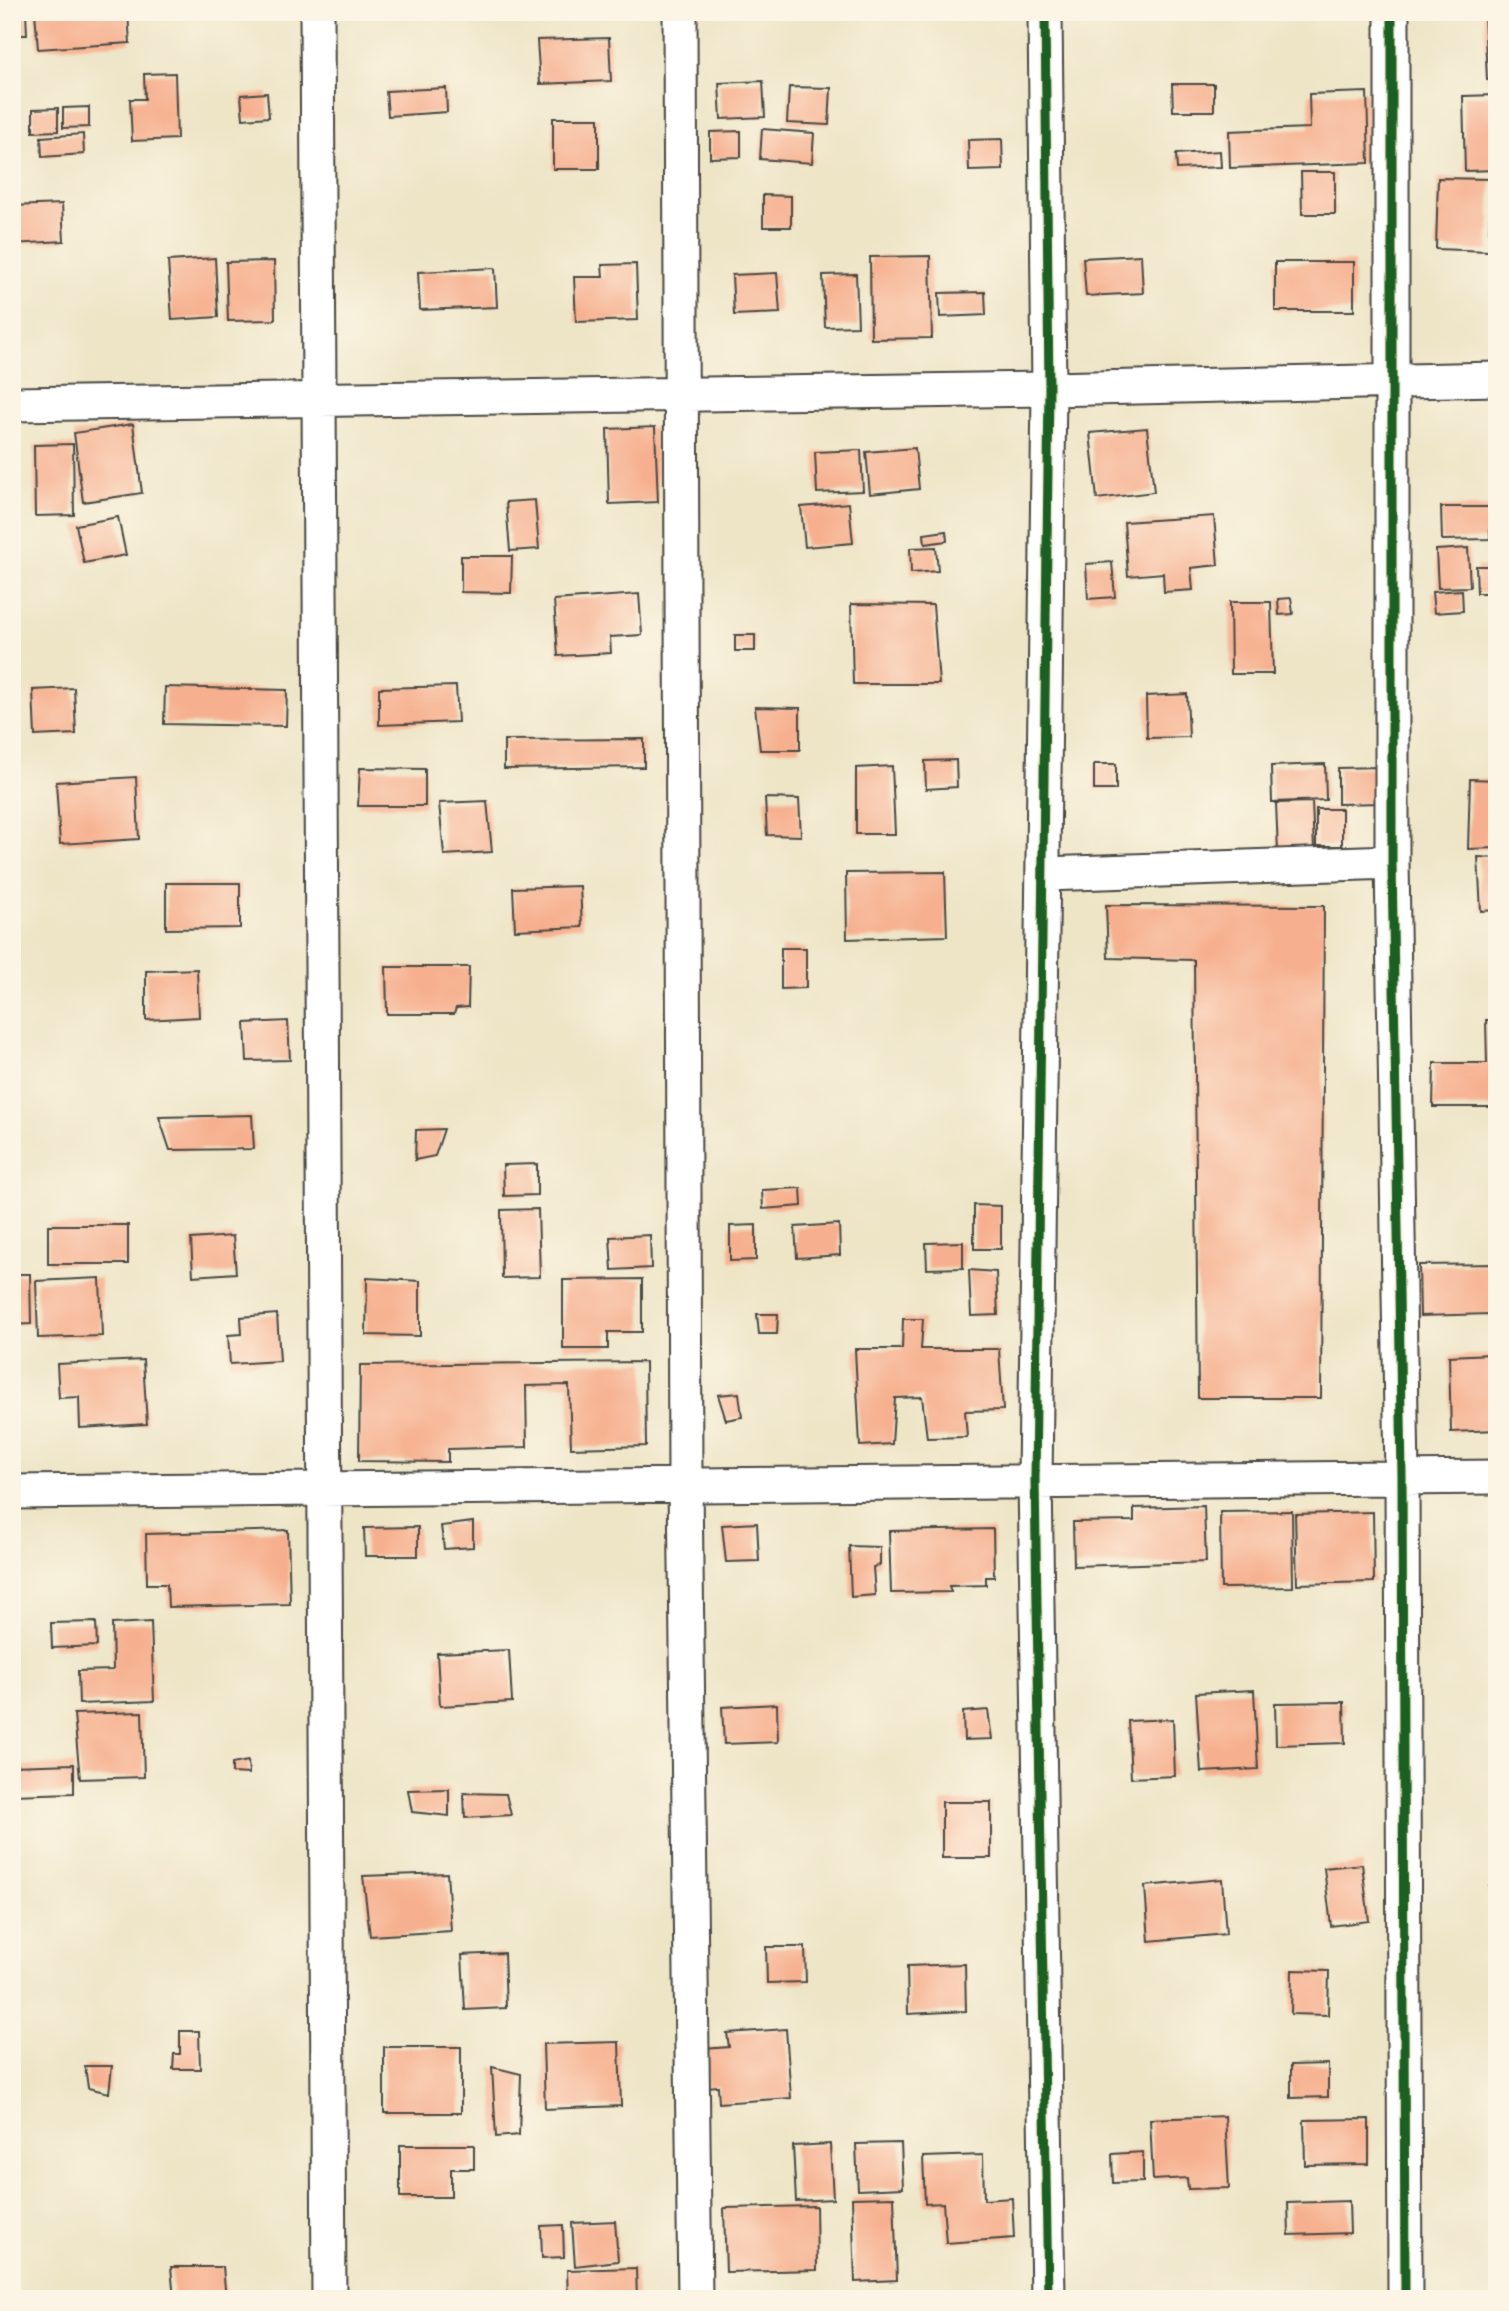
<svg xmlns="http://www.w3.org/2000/svg" width="1509" height="2311" font-family="Mynerve,sans-serif">
<style>
.building{fill:#f6b08f}
.lines{fill:none;stroke-linecap:round;stroke-linejoin:round}
.street-casing{stroke:#484742;stroke-width:37}
.street{stroke:#fff;stroke-width:33}
.cycleway-casing{stroke:#fcf5e5;stroke-width:13}
.cycleway{stroke:#1b5e20;stroke-width:9}
</style>
<rect width="100%" height="100%" fill="#fcf5e5"/>
<filter id="ink" filterUnits="userSpaceOnUse"><feTurbulence type="fractalNoise" baseFrequency=".0143" numOctaves="2"/><feDisplacementMap in="SourceGraphic" scale="14" xChannelSelector="R" yChannelSelector="G"/><feConvolveMatrix kernelMatrix="1 2 1 2 8 2 1 2 1" color-interpolation-filters="sRGB"/></filter>
<filter id="wash" filterUnits="userSpaceOnUse"><feTurbulence type="fractalNoise" baseFrequency=".00686" numOctaves="4" result="noise"/><feDisplacementMap in="SourceGraphic" scale="28" xChannelSelector="R" yChannelSelector="G"/><feGaussianBlur stdDeviation="1.57" result="paint"/><feColorMatrix in="noise" values="0 0 0 0 0 0 0 0 0 0 0 0 0 0 0 0 0 1.4 0 .05"/><feComposite in="paint" operator="in"/></filter>
<g filter="url(#wash)">
<rect width="100%" height="100%" fill="#eee5c7"/>
<g id="blocks">
<!-- building -->
<path class="building" d="M 12,12 L 26,12 L 27,35 L 12,35 Z
M 35,12 L 128,12 L 130,43 L 38,49 Z
M 1484,12 L 1497,12 L 1497,80 L 1487,80 Z
M 609,38 L 611,81 L 540,84 L 537,40 Z
M 175,73 L 177,139 L 132,141 L 130,99 L 145,99 L 144,74 Z
M 763,81 L 765,117 L 721,119 L 719,83 Z
M 1172,84 L 1214,84 L 1214,111 L 1173,111 Z
M 789,87 L 831,88 L 829,125 L 787,123 Z
M 446,88 L 447,112 L 388,116 L 386,91 Z
M 1367,92 L 1369,163 L 1230,168 L 1229,131 L 1310,128 L 1309,94 Z
M 267,93 L 269,117 L 243,119 L 241,95 Z
M 1497,95 L 1497,170 L 1465,171 L 1463,96 Z
M 89,107 L 89,127 L 63,128 L 63,108 Z
M 58,108 L 58,131 L 33,132 L 33,109 Z
M 553,118 L 599,118 L 599,169 L 553,169 Z
M 762,129 L 814,133 L 812,163 L 760,159 Z
M 741,131 L 741,157 L 710,158 L 710,132 Z
M 83,134 L 84,154 L 42,157 L 41,137 Z
M 1002,139 L 1003,170 L 969,171 L 968,140 Z
M 1220,151 L 1221,167 L 1177,169 L 1176,154 Z
M 1301,172 L 1335,172 L 1335,214 L 1302,214 Z
M 1438,178 L 1491,179 L 1489,251 L 1436,249 Z
M 763,195 L 791,196 L 791,227 L 763,227 Z
M 62,204 L 64,241 L 12,244 L 12,206 Z
M 1141,255 L 1143,293 L 1086,296 L 1083,258 Z
M 930,256 L 932,338 L 871,339 L 870,257 Z
M 215,258 L 218,317 L 172,320 L 168,261 Z
M 274,261 L 275,320 L 228,321 L 226,262 Z
M 1275,262 L 1354,262 L 1354,311 L 1275,311 Z
M 636,264 L 638,320 L 576,322 L 574,277 L 603,277 L 602,265 Z
M 495,268 L 497,307 L 420,310 L 418,272 Z
M 777,273 L 780,313 L 734,315 L 732,275 Z
M 856,274 L 858,326 L 825,327 L 823,275 Z
M 985,292 L 986,315 L 940,317 L 939,293 Z
M 133,424 L 142,493 L 83,502 L 74,433 Z
M 655,427 L 658,502 L 609,504 L 607,429 Z
M 1147,428 L 1154,492 L 1097,499 L 1090,433 Z
M 73,444 L 74,515 L 35,516 L 34,445 Z
M 915,448 L 919,489 L 870,494 L 866,452 Z
M 861,450 L 863,491 L 817,493 L 815,452 Z
M 535,500 L 539,549 L 510,551 L 506,502 Z
M 849,503 L 853,543 L 805,547 L 801,507 Z
M 1441,507 L 1490,507 L 1490,539 L 1442,540 Z
M 1214,516 L 1218,565 L 1191,568 L 1193,590 L 1164,592 L 1163,573 L 1128,576 L 1124,522 Z
M 118,517 L 126,555 L 84,563 L 76,525 Z
M 946,531 L 947,541 L 925,544 L 924,534 Z
M 936,547 L 938,571 L 911,573 L 910,548 Z
M 1468,548 L 1470,587 L 1438,588 L 1436,550 Z
M 461,556 L 512,556 L 511,593 L 461,592 Z
M 1112,562 L 1115,597 L 1088,599 L 1086,564 Z
M 1476,566 L 1497,566 L 1497,593 L 1477,593 Z
M 1462,590 L 1463,611 L 1434,613 L 1432,592 Z
M 639,594 L 642,635 L 610,637 L 611,653 L 558,656 L 554,600 Z
M 1291,598 L 1293,614 L 1279,615 L 1278,599 Z
M 1230,602 L 1271,602 L 1273,674 L 1231,674 Z
M 851,604 L 933,605 L 939,684 L 853,684 Z
M 735,635 L 755,635 L 755,651 L 735,651 Z
M 456,686 L 458,722 L 379,725 L 379,688 Z
M 165,687 L 287,690 L 286,726 L 164,724 Z
M 74,688 L 76,734 L 35,736 L 33,690 Z
M 1187,694 L 1189,737 L 1147,738 L 1146,696 Z
M 755,707 L 800,708 L 800,750 L 760,750 Z
M 644,739 L 644,767 L 504,769 L 504,740 Z
M 956,760 L 957,787 L 926,789 L 925,761 Z
M 1094,764 L 1116,764 L 1116,790 L 1094,790 Z
M 1325,764 L 1326,800 L 1272,802 L 1271,766 Z
M 892,766 L 895,834 L 856,834 L 856,768 Z
M 1380,767 L 1381,803 L 1338,804 L 1338,768 Z
M 360,768 L 425,769 L 425,806 L 358,806 Z
M 136,777 L 139,839 L 60,844 L 56,782 Z
M 1470,779 L 1497,780 L 1497,848 L 1468,849 Z
M 765,798 L 799,799 L 801,836 L 767,835 Z
M 487,801 L 492,852 L 444,855 L 439,803 Z
M 1312,802 L 1314,850 L 1278,852 L 1276,803 Z
M 1316,809 L 1342,809 L 1342,846 L 1316,846 Z
M 1478,857 L 1497,858 L 1497,910 L 1481,911 Z
M 945,872 L 947,936 L 847,939 L 846,873 Z
M 166,883 L 240,883 L 240,928 L 166,929 Z
M 580,886 L 582,927 L 515,930 L 513,888 Z
M 1106,905 L 1324,906 L 1321,1398 L 1198,1398 L 1194,960 L 1108,958 Z
M 781,948 L 806,948 L 806,988 L 781,989 Z
M 386,967 L 469,967 L 468,1007 L 456,1008 L 454,1014 L 387,1014 Z
M 197,969 L 199,1017 L 146,1020 L 146,971 Z
M 1486,1020 L 1497,1020 L 1497,1107 L 1433,1107 L 1434,1063 L 1487,1063 Z
M 288,1021 L 290,1060 L 247,1061 L 245,1023 Z
M 252,1115 L 254,1149 L 170,1150 L 159,1117 Z
M 444,1129 L 435,1156 L 415,1160 L 416,1130 Z
M 537,1164 L 537,1195 L 504,1196 L 503,1165 Z
M 801,1188 L 802,1206 L 763,1209 L 762,1190 Z
M 974,1205 L 1001,1206 L 1001,1249 L 974,1249 Z
M 538,1209 L 540,1277 L 502,1278 L 501,1210 Z
M 839,1224 L 840,1255 L 797,1258 L 795,1227 Z
M 48,1225 L 128,1225 L 128,1264 L 48,1264 Z
M 756,1225 L 756,1260 L 730,1261 L 730,1226 Z
M 650,1235 L 651,1268 L 612,1270 L 610,1237 Z
M 233,1236 L 236,1273 L 193,1276 L 191,1239 Z
M 963,1242 L 963,1268 L 927,1269 L 926,1243 Z
M 1497,1264 L 1497,1430 L 1451,1432 L 1449,1356 L 1491,1354 L 1490,1314 L 1420,1316 L 1419,1265 Z
M 969,1270 L 996,1272 L 998,1315 L 971,1316 Z
M 12,1274 L 30,1274 L 31,1324 L 12,1325 Z
M 100,1278 L 102,1336 L 38,1338 L 36,1281 Z
M 367,1278 L 420,1281 L 420,1336 L 366,1335 Z
M 642,1279 L 642,1332 L 608,1332 L 608,1349 L 563,1349 L 563,1280 Z
M 277,1314 L 280,1361 L 230,1364 L 228,1335 L 242,1334 L 241,1317 Z
M 757,1314 L 778,1314 L 777,1334 L 759,1334 Z
M 903,1319 L 923,1319 L 921,1349 L 999,1349 L 1003,1410 L 965,1411 L 967,1437 L 927,1438 L 922,1397 L 895,1398 L 892,1444 L 860,1446 L 855,1349 L 902,1349 Z
M 143,1360 L 147,1424 L 80,1428 L 79,1397 L 59,1398 L 57,1364 Z
M 645,1362 L 646,1446 L 571,1448 L 569,1385 L 526,1386 L 527,1447 L 448,1449 L 448,1462 L 359,1461 L 360,1365 Z
M 739,1393 L 742,1417 L 726,1420 L 718,1395 Z
M 1204,1506 L 1206,1562 L 1074,1566 L 1073,1522 L 1134,1521 L 1134,1508 Z
M 1292,1511 L 1293,1587 L 1221,1588 L 1220,1512 Z
M 1373,1512 L 1374,1582 L 1297,1584 L 1295,1514 Z
M 473,1522 L 473,1547 L 444,1549 L 441,1526 Z
M 757,1523 L 759,1561 L 726,1562 L 722,1525 Z
M 418,1527 L 418,1556 L 365,1556 L 364,1528 Z
M 993,1529 L 994,1577 L 986,1577 L 986,1585 L 949,1586 L 951,1592 L 891,1593 L 889,1531 Z
M 288,1530 L 290,1604 L 168,1607 L 167,1584 L 147,1584 L 146,1534 Z
M 849,1546 L 880,1547 L 880,1565 L 873,1567 L 875,1595 L 851,1597 Z
M 96,1622 L 97,1646 L 52,1648 L 51,1623 Z
M 151,1622 L 154,1701 L 79,1704 L 78,1671 L 113,1670 L 112,1624 Z
M 509,1650 L 512,1702 L 440,1706 L 437,1653 Z
M 1254,1690 L 1258,1769 L 1201,1772 L 1196,1693 Z
M 1344,1702 L 1345,1743 L 1276,1745 L 1275,1703 Z
M 777,1704 L 778,1742 L 724,1744 L 722,1707 Z
M 988,1710 L 992,1739 L 964,1740 L 963,1712 Z
M 142,1712 L 144,1777 L 80,1779 L 74,1714 Z
M 1173,1719 L 1175,1776 L 1131,1778 L 1128,1721 Z
M 248,1761 L 249,1774 L 232,1773 L 232,1764 Z
M 74,1764 L 74,1793 L 12,1795 L 12,1766 Z
M 449,1789 L 449,1816 L 412,1812 L 408,1790 Z
M 464,1793 L 506,1794 L 511,1815 L 465,1818 Z
M 942,1802 L 991,1802 L 991,1858 L 942,1858 Z
M 1362,1864 L 1369,1921 L 1331,1926 L 1324,1868 Z
M 447,1873 L 451,1931 L 370,1936 L 363,1876 Z
M 1222,1879 L 1226,1934 L 1149,1941 L 1145,1886 Z
M 1489,1886 L 1497,1886 L 1497,1947 L 1493,1947 Z
M 766,1947 L 805,1947 L 806,1982 L 767,1983 Z
M 504,1953 L 506,2008 L 465,2010 L 462,1955 Z
M 965,1964 L 966,2011 L 908,2014 L 907,1966 Z
M 1292,1970 L 1329,1971 L 1328,2015 L 1291,2014 Z
M 786,2029 L 791,2098 L 719,2103 L 718,2086 L 707,2087 L 704,2049 L 729,2047 L 727,2033 Z
M 180,2031 L 199,2031 L 200,2069 L 173,2069 L 174,2054 L 180,2054 Z
M 619,2042 L 621,2106 L 545,2109 L 543,2044 Z
M 384,2047 L 461,2047 L 461,2113 L 384,2113 Z
M 1328,2064 L 1328,2097 L 1291,2098 L 1291,2065 Z
M 85,2066 L 112,2066 L 109,2093 L 88,2088 Z
M 492,2067 L 521,2074 L 519,2135 L 496,2137 Z
M 1225,2116 L 1229,2188 L 1188,2189 L 1187,2178 L 1153,2180 L 1150,2119 Z
M 1369,2119 L 1369,2164 L 1305,2165 L 1304,2120 Z
M 901,2143 L 903,2188 L 858,2190 L 856,2144 Z
M 830,2144 L 833,2199 L 796,2201 L 793,2146 Z
M 400,2145 L 474,2145 L 474,2169 L 451,2169 L 451,2197 L 400,2197 Z
M 1143,2152 L 1143,2182 L 1113,2183 L 1112,2154 Z
M 983,2155 L 984,2200 L 1012,2198 L 1014,2238 L 946,2243 L 943,2203 L 925,2204 L 923,2157 Z
M 894,2197 L 897,2280 L 855,2282 L 852,2198 Z
M 1349,2201 L 1350,2233 L 1289,2235 L 1288,2203 Z
M 816,2206 L 817,2270 L 726,2272 L 724,2208 Z
M 615,2221 L 618,2261 L 575,2266 L 572,2223 Z
M 563,2225 L 564,2257 L 542,2258 L 541,2226 Z
M 171,2267 L 223,2267 L 226,2299 L 174,2299 Z
M 636,2268 L 637,2299 L 568,2299 L 567,2270 Z
M 1295,2293 L 1295,2299 L 1259,2299 L 1259,2297 Z"/>
</g>
</g>
<g filter="url(#ink)">
<use href="#blocks" fill-opacity="0" stroke="#484742" stroke-width="2"/>
<g class="lines">
<defs>
<path id="street" d="M 317,12 L 329,2299
M 680,12 L 685,1483 L 695,2299
M 1045,12 L 1049,389 L 1035,1480 L 1048,2299
M 1392,12 L 1392,862 L 1402,1477 L 1405,2299
M 12,404 L 1049,389 L 1497,379
M 1045,874 L 1392,862
M 12,1492 L 1497,1477"/>
</defs>
<!-- street casing -->
<use href="#street" class="street-casing"/>
<!-- street -->
<use href="#street" class="street"/>
<defs>
<path id="cycleway" d="M 1045,12 L 1049,389 L 1035,1480 L 1048,2299
M 1392,12 L 1392,862 L 1402,1477 L 1405,2299"/>
</defs>
<!-- cycleway casing -->
<use href="#cycleway" class="cycleway-casing"/>
<!-- cycleway -->
<use href="#cycleway" class="cycleway"/>
</g>
</g>
<!-- margin -->
<rect width="1509" height="2311" fill="none" stroke="#fcf5e5" stroke-width="42"/>
</svg>
